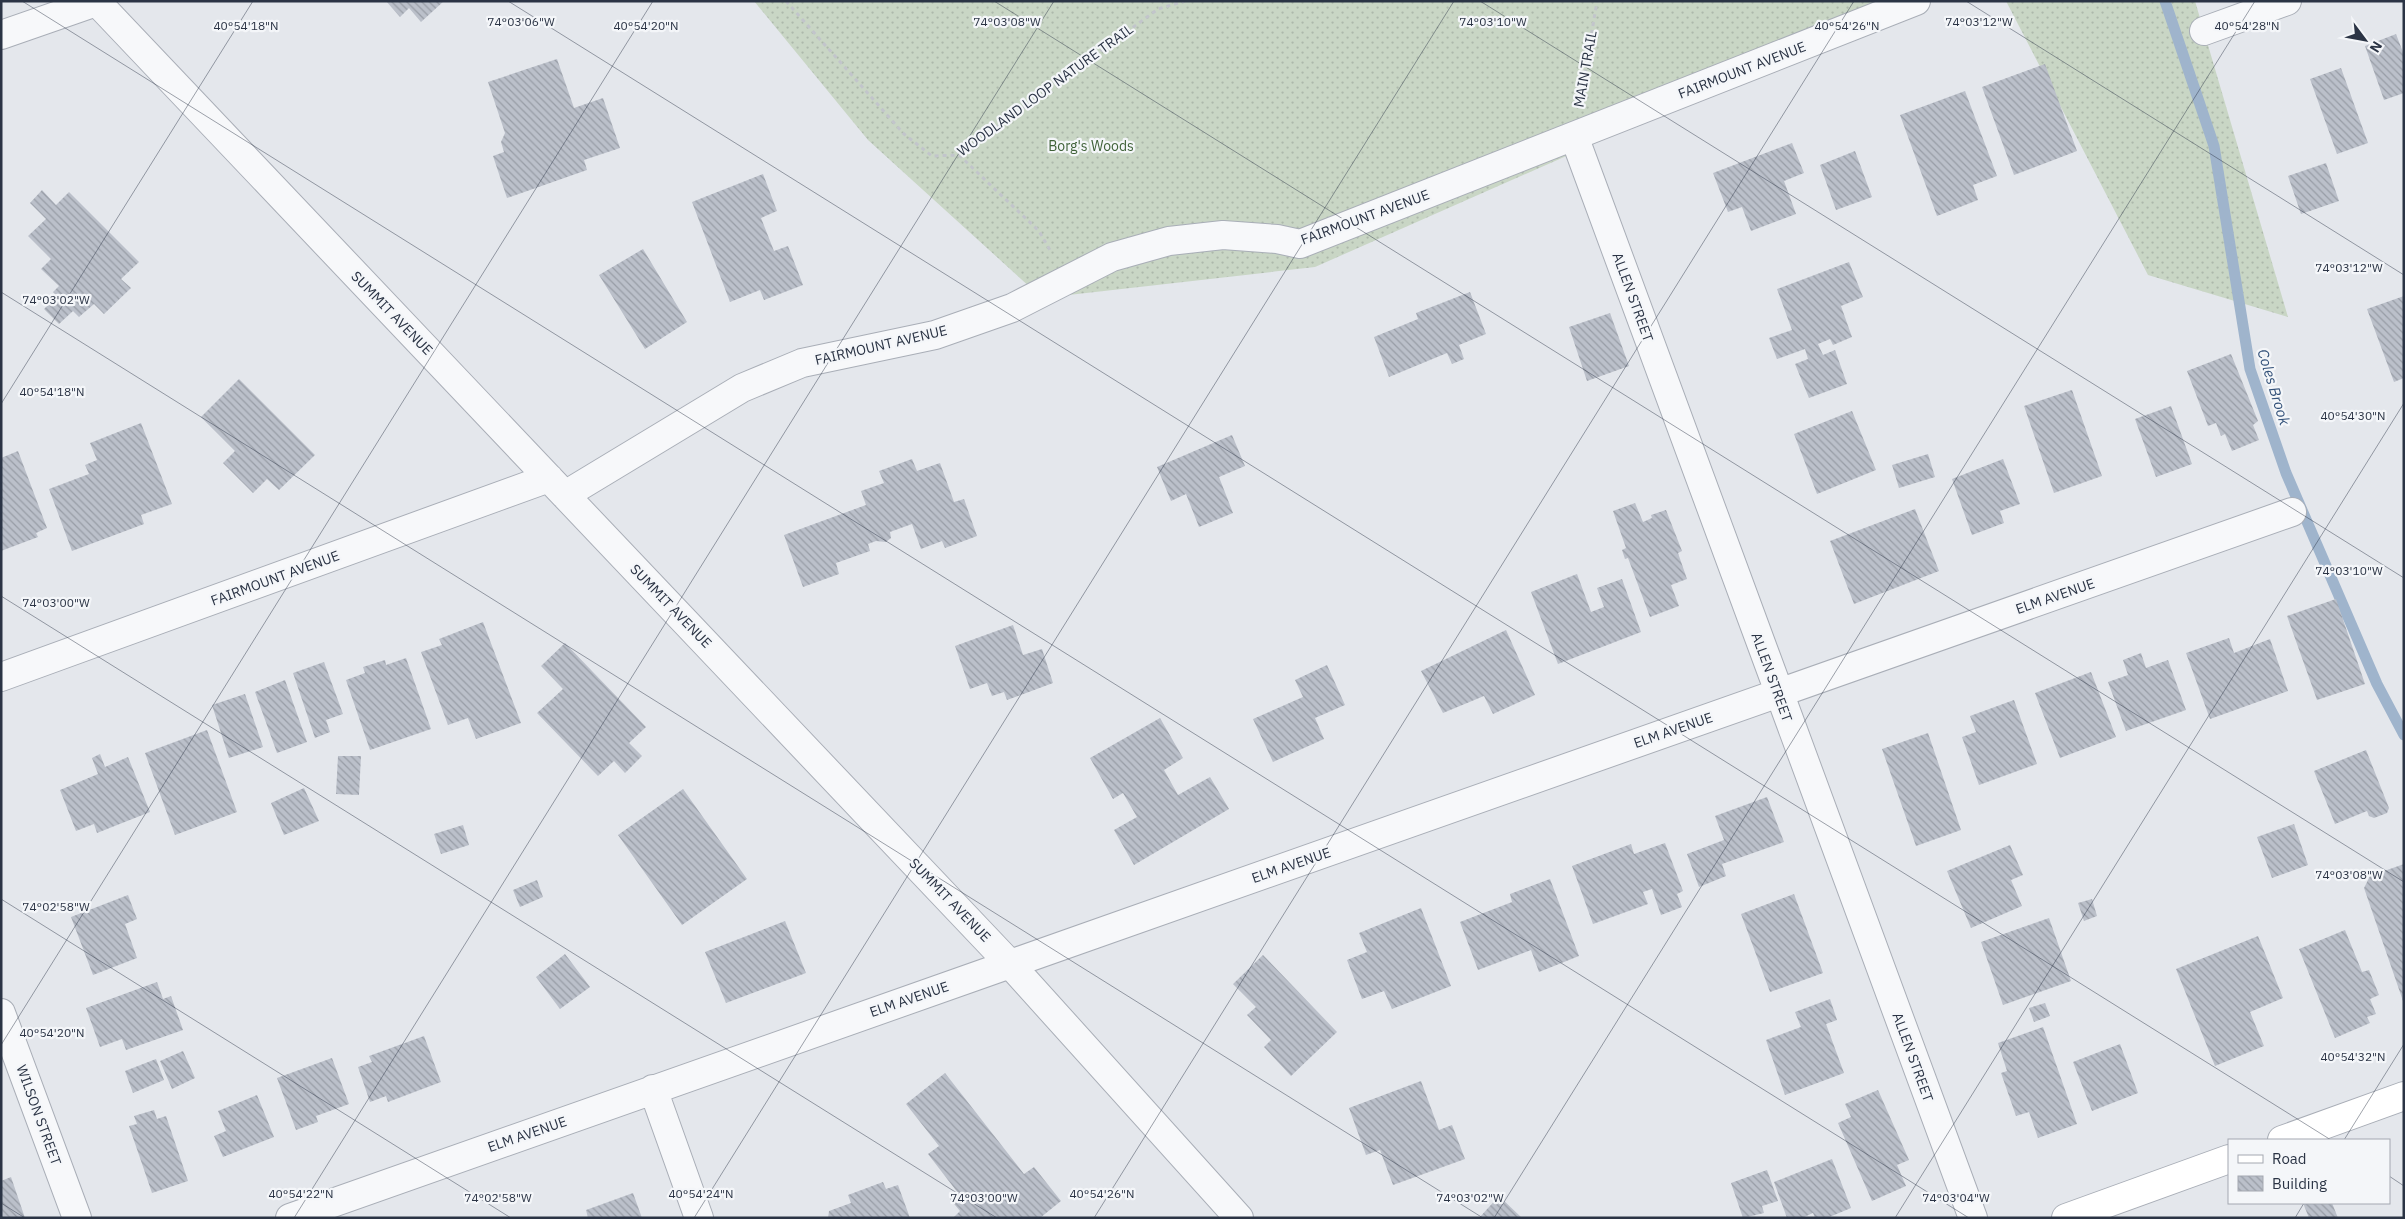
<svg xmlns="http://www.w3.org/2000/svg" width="2405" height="1219" font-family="'IBM Plex Sans',sans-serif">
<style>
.grass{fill:url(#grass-dots)}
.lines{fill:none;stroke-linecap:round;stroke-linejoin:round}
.stream{stroke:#9fb4cc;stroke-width:11}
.building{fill:url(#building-back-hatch)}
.street-casing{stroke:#a9aeb7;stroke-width:30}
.secondary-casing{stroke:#a9aeb7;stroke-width:30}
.path{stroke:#c2c5cb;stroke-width:3;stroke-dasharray:4 4;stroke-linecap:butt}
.street{stroke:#f7f8fa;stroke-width:28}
.secondary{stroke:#fff;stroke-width:28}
.ticks{fill:none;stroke:#2b3445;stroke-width:1;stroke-opacity:0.45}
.labels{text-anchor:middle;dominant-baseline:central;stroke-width:4.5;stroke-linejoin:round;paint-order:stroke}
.street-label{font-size:14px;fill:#2b3445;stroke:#f4f6f9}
.park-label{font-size:14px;fill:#3f6138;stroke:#f4f6f9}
.water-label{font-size:15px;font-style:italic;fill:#34527a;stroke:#f4f6f9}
.ticks-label{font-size:12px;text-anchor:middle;fill:#2b3445;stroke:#f4f6f9;stroke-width:4.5;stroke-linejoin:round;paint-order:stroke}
</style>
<defs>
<pattern id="grass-dots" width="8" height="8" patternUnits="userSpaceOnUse" patternTransform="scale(1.25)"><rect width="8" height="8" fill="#c9d6c5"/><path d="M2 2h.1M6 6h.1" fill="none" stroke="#adb8ab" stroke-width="1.8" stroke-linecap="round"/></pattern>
<pattern id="building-back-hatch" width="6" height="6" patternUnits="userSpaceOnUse" patternTransform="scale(1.25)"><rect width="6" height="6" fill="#bbc0ca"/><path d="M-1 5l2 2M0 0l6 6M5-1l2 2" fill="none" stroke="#989da6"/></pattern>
</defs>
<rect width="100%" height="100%" fill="#e4e7ec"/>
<!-- grass -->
<path class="grass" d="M 754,1 L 1917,1 L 1315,267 L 1042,298 L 868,140 Z
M 2006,1 L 2195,1 L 2288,317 L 2148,275 Z"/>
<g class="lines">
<!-- stream -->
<path class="stream" d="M 2165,1 L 2214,146 L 2250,369 L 2286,473 L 2377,684 L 2404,735"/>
</g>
<!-- building -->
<path class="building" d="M 386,1 L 444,1 L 421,22 L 409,8 L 400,17 Z
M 2396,34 L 2404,55 L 2404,93 L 2384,100 L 2365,46 Z
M 557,59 L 574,108 L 603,98 L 620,148 L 584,160 L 587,170 L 507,198 L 493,156 L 504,152 L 501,142 L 505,133 L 488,82 Z
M 2045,64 L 2077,151 L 2014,175 L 1982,87 Z
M 2341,68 L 2368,143 L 2337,154 L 2310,79 Z
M 1965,91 L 1997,176 L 1973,185 L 1978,200 L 1937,216 L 1900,115 Z
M 1792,143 L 1804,173 L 1784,181 L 1796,214 L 1751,231 L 1742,207 L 1728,212 L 1713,173 Z
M 1855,151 L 1872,197 L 1836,210 L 1820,165 Z
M 2326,163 L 2339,201 L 2301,214 L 2288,176 Z
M 763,174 L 777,211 L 761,218 L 774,251 L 788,246 L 803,285 L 764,300 L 760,290 L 730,302 L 692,202 Z
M 42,190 L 56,205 L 69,192 L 139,262 L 121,279 L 131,288 L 104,314 L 94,304 L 79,317 L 73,311 L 59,324 L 44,309 L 57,296 L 53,292 L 59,286 L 41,269 L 51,259 L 28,236 L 46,219 L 30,203 Z
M 643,249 L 687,322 L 645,349 L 599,275 Z
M 1849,262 L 1863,297 L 1841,306 L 1852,337 L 1833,345 L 1830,339 L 1818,344 L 1823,355 L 1835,350 L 1847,384 L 1809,398 L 1795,364 L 1808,359 L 1805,349 L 1777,359 L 1769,338 L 1792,330 L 1777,289 Z
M 1470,292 L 1486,334 L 1459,345 L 1464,359 L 1452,364 L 1447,353 L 1389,377 L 1374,337 L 1418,319 L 1416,313 Z
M 2404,296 L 2404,378 L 2394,382 L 2367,309 Z
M 1610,313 L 1629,366 L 1587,381 L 1569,327 Z
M 2231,354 L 2258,421 L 2253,425 L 2259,440 L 2232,451 L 2225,434 L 2221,436 L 2216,423 L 2208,426 L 2187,371 Z
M 239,379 L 315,455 L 279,490 L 267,479 L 253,493 L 223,463 L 235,451 L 201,417 Z
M 2072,390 L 2102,476 L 2054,493 L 2024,406 Z
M 2171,406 L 2192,464 L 2156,477 L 2135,419 Z
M 1852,411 L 1876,470 L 1817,494 L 1794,434 Z
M 141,423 L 172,504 L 141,515 L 144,524 L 72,551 L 49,489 L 89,474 L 85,465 L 97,460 L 90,443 Z
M 1232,435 L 1245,466 L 1219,477 L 1233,513 L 1199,527 L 1186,494 L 1171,501 L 1157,467 Z
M 18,451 L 47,528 L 36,533 L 38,537 L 1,551 L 1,458 Z
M 1928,454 L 1935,477 L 1899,488 L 1892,465 Z
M 912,459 L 917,471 L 940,463 L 954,502 L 964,499 L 977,536 L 945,548 L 942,541 L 921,549 L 912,524 L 890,532 L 891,538 L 886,542 L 876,541 L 868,544 L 870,551 L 836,563 L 839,574 L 803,587 L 784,535 L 866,505 L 861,491 L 884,483 L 879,471 Z
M 2003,459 L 2020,504 L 2000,511 L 2004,523 L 1972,535 L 1952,479 Z
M 1635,503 L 1643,522 L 1652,518 L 1651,515 L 1666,510 L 1682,551 L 1678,553 L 1687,579 L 1671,585 L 1679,606 L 1650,617 L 1628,558 L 1625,559 L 1622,550 L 1626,548 L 1613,511 Z
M 1915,509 L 1939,571 L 1854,604 L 1830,541 Z
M 1577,574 L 1591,612 L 1604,607 L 1597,588 L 1622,579 L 1641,632 L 1558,664 L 1531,592 Z
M 2336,599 L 2365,684 L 2317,700 L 2287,616 Z
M 483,622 L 521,723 L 476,739 L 468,718 L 448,725 L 421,652 L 442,645 L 439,639 Z
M 1013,625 L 1023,655 L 1042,649 L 1053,683 L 1007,700 L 1004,692 L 992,696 L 987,683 L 970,689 L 955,646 Z
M 1506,630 L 1535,695 L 1493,714 L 1484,696 L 1443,713 L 1421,671 Z
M 2229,638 L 2234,653 L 2270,639 L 2288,691 L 2210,719 L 2186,653 Z
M 565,643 L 646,727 L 629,743 L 642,756 L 625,773 L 614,761 L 598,776 L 537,713 L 563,689 L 541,666 Z
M 2141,653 L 2146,668 L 2168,660 L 2186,710 L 2126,731 L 2108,682 L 2128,675 L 2123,660 Z
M 406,658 L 431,729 L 370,750 L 346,680 L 365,673 L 363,667 L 385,660 L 386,665 Z
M 324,662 L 343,714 L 326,720 L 330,732 L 315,738 L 293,673 Z
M 1327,665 L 1345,705 L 1315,718 L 1324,739 L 1273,762 L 1253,719 L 1303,697 L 1295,680 Z
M 2091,672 L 2116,737 L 2060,758 L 2035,693 Z
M 285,680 L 307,742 L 277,753 L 255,692 Z
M 245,694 L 263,747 L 229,758 L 212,705 Z
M 2014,700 L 2037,764 L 1979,785 L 1962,737 L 1976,732 L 1970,716 Z
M 1160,718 L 1183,758 L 1164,770 L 1178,795 L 1210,777 L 1229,809 L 1134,865 L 1114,830 L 1137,817 L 1123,793 L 1113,799 L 1090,758 Z
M 207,730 L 237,812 L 175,835 L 145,753 Z
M 1928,733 L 1961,830 L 1916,846 L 1882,749 Z
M 2366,750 L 2389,808 L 2387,813 L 2374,818 L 2369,816 L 2367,811 L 2335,824 L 2314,771 Z
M 100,754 L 105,767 L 128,757 L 150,812 L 97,833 L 94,824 L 76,831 L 60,790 L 98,774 L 92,758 Z
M 338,756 L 361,756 L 359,795 L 336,794 Z
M 304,788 L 319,821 L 284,835 L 271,803 Z
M 683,789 L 747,879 L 682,925 L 618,835 Z
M 1767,797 L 1784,842 L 1722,864 L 1726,876 L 1699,887 L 1687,854 L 1724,840 L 1715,816 Z
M 2294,824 L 2308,865 L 2272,878 L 2257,837 Z
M 463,825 L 469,845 L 441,854 L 434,834 Z
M 1665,843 L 1683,891 L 1677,894 L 1682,907 L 1661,915 L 1652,889 L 1643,892 L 1648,904 L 1593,924 L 1572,866 L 1631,844 L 1634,854 Z
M 2010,845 L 2023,875 L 2011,880 L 2022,906 L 1971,928 L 1947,871 Z
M 2404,864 L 2404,1001 L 2403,1001 L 2364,888 L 2370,876 Z
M 1550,879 L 1579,956 L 1539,972 L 1531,950 L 1478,970 L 1460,922 L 1512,902 L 1510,894 Z
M 537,880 L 543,897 L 520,907 L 513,890 Z
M 1794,894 L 1823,973 L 1770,992 L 1741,914 Z
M 128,895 L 137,919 L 125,924 L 137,958 L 93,975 L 71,917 Z
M 2092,899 L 2097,916 L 2084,921 L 2078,903 Z
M 1421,908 L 1451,986 L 1392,1009 L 1384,991 L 1362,999 L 1347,960 L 1367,952 L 1359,933 Z
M 2049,918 L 2071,981 L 2003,1005 L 1981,942 Z
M 785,921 L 806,973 L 726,1003 L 705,952 Z
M 2345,930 L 2362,972 L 2369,970 L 2379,995 L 2370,999 L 2376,1014 L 2367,1017 L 2370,1023 L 2335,1038 L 2299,949 Z
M 2258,936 L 2283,998 L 2250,1012 L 2264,1046 L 2215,1066 L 2176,969 Z
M 565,954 L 590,987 L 560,1009 L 536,977 Z
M 1263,955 L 1337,1032 L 1291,1076 L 1264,1047 L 1271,1040 L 1247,1015 L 1256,1007 L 1233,984 Z
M 157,982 L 163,999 L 171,996 L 183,1030 L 126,1050 L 122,1039 L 100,1047 L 86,1008 Z
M 1830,999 L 1837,1020 L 1826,1024 L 1844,1073 L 1785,1095 L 1766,1040 L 1801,1027 L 1795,1012 Z
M 2045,1003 L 2050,1016 L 2034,1022 L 2029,1008 Z
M 2043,1027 L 2077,1124 L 2038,1138 L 2029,1112 L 2016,1116 L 2001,1073 L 2007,1071 L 1998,1043 Z
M 424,1036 L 441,1082 L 388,1102 L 386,1096 L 370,1102 L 358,1067 L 372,1062 L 369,1056 Z
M 2120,1044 L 2138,1093 L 2092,1111 L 2073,1062 Z
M 183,1051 L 195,1078 L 172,1089 L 160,1061 Z
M 332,1058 L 349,1104 L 316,1116 L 318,1122 L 296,1130 L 277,1078 Z
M 156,1059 L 164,1080 L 133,1093 L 125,1071 Z
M 945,1073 L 1024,1174 L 1034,1167 L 1061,1201 L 1040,1218 L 953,1218 L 960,1211 L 950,1199 L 958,1193 L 928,1154 L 939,1146 L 906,1104 Z
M 1421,1081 L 1439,1130 L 1452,1125 L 1465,1159 L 1393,1185 L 1380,1150 L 1366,1155 L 1349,1108 Z
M 1878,1090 L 1909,1160 L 1897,1165 L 1906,1186 L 1872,1201 L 1838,1123 L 1851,1117 L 1845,1104 Z
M 257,1095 L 274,1137 L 223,1157 L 214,1136 L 226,1131 L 218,1111 Z
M 154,1110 L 157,1119 L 166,1116 L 188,1181 L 152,1193 L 129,1126 L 137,1124 L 134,1116 Z
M 1832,1159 L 1851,1208 L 1827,1218 L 1815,1218 L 1813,1213 L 1802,1218 L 1787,1218 L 1774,1182 Z
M 1767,1170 L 1778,1201 L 1762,1206 L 1764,1213 L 1743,1218 L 1731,1183 Z
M 11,1177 L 25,1218 L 1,1218 L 1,1181 Z
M 883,1182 L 886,1189 L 898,1185 L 910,1218 L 828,1218 L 829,1211 L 851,1203 L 848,1195 Z
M 633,1193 L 642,1218 L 588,1218 L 586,1210 Z
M 1499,1196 L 1522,1218 L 1479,1218 Z
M 2303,1203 L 2332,1203 L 2338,1218 L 2309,1218 Z"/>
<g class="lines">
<defs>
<path id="street" d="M 96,1 L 1010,964 L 1239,1218
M 2204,31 L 2287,1
M 1,35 L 96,2
M 1574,136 L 1973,1218
M 565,495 L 742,388 L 802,363 L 935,335 L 1012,308 L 1112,257 L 1169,241 L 1223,235 L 1277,239 L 1300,244 L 1916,1
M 1,677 L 549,478
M 1,1013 L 77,1218
M 653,1089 L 699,1218
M 290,1218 L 2292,512"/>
<path id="secondary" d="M 2282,1140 L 2404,1096
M 2066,1218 L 2229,1159"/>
</defs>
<!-- street casing -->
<use href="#street" class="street-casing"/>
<!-- secondary casing -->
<use href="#secondary" class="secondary-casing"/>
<!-- path -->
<path class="path" d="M 786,1 L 904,134 L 932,156 L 959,155 L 1158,9 L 1185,1
M 1581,97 L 1597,1
M 959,155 L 1039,231 L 1051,252"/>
<!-- street -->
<use href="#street" class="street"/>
<!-- secondary -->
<use href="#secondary" class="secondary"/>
</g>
<!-- ticks -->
<path class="ticks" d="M 22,1 L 1969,1218M 508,1 L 2331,1140M 994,1 L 2404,882M 1480,1 L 2404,578M 1966,1 L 2404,275M 1,292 L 1483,1218M 1,404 L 253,1M 1,596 L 997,1218M 1,899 L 511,1218M 1,1045 L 653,1M 2344,1140 L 2404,1044M 2389,1176 L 2404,1186M 1,1203 L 25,1218M 294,1218 L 1054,1M 694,1218 L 1454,1M 1094,1218 L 1854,1M 1494,1218 L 2255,1M 1895,1218 L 2404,403M 2295,1218 L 2304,1203"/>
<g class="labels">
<!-- street labels -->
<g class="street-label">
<text transform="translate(1585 69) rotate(-80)">MAIN TRAIL</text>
<text transform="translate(1742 70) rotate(-21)">FAIRMOUNT AVENUE</text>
<text transform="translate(1045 90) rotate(-36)">WOODLAND LOOP NATURE TRAIL</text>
<text transform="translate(1365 217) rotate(-20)">FAIRMOUNT AVENUE</text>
<text transform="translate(1633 297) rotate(70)">ALLEN STREET</text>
<text transform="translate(392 313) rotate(46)">SUMMIT AVENUE</text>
<text transform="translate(881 345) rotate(-13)">FAIRMOUNT AVENUE</text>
<text transform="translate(275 578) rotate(-20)">FAIRMOUNT AVENUE</text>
<text transform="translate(2055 596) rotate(-19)">ELM AVENUE</text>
<text transform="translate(671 606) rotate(46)">SUMMIT AVENUE</text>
<text transform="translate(1772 677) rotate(70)">ALLEN STREET</text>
<text transform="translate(1673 730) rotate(-19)">ELM AVENUE</text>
<text transform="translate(1291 865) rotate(-19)">ELM AVENUE</text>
<text transform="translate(950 900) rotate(46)">SUMMIT AVENUE</text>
<text transform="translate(909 999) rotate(-19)">ELM AVENUE</text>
<text transform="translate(1913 1057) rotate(70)">ALLEN STREET</text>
<text transform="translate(39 1115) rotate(70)">WILSON STREET</text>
<text transform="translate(527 1134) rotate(-19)">ELM AVENUE</text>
</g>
<!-- park labels -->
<g class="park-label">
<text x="1091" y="146">Borg's Woods</text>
</g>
<!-- water labels -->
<g class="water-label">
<text transform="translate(2274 387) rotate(73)">Coles Brook</text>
</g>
</g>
<g class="ticks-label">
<text x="521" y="26">74°03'06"W</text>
<text x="1007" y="26">74°03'08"W</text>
<text x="1493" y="26">74°03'10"W</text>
<text x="1979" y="26">74°03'12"W</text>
<text x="246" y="30">40°54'18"N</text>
<text x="646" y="30">40°54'20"N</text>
<text x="1847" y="30">40°54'26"N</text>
<text x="2247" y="30">40°54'28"N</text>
<text x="2349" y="272">74°03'12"W</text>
<text x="56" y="304">74°03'02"W</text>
<text x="52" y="396">40°54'18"N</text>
<text x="2353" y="420">40°54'30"N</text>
<text x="2349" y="575">74°03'10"W</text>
<text x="56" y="607">74°03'00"W</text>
<text x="2349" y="879">74°03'08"W</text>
<text x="56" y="911">74°02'58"W</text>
<text x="52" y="1037">40°54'20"N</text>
<text x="2353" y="1061">40°54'32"N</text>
<text x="301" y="1198">40°54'22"N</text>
<text x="701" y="1198">40°54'24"N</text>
<text x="1102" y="1198">40°54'26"N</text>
<text x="498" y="1202">74°02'58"W</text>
<text x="984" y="1202">74°03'00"W</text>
<text x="1470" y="1202">74°03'02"W</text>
<text x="1956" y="1202">74°03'04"W</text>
</g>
<!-- border -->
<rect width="2405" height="1219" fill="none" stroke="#2b3445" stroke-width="5"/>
<!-- legend -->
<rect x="2228" y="1139" width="162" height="65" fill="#f4f6f9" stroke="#a4a8b1"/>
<rect x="2238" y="1155" width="25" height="8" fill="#ffffff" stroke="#a4a8b1"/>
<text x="2272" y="1164" font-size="15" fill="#2b3445">Road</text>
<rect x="2238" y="1176" width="25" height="15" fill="url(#building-back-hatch)" stroke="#a4a8b1"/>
<text x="2272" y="1189" font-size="15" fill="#2b3445">Building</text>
<!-- north arrow -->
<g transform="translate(2365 40) rotate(122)" stroke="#f4f6f9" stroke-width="4" paint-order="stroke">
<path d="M0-4L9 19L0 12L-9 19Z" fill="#2b3445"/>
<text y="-8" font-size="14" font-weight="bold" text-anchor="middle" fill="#2b3445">N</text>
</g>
</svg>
